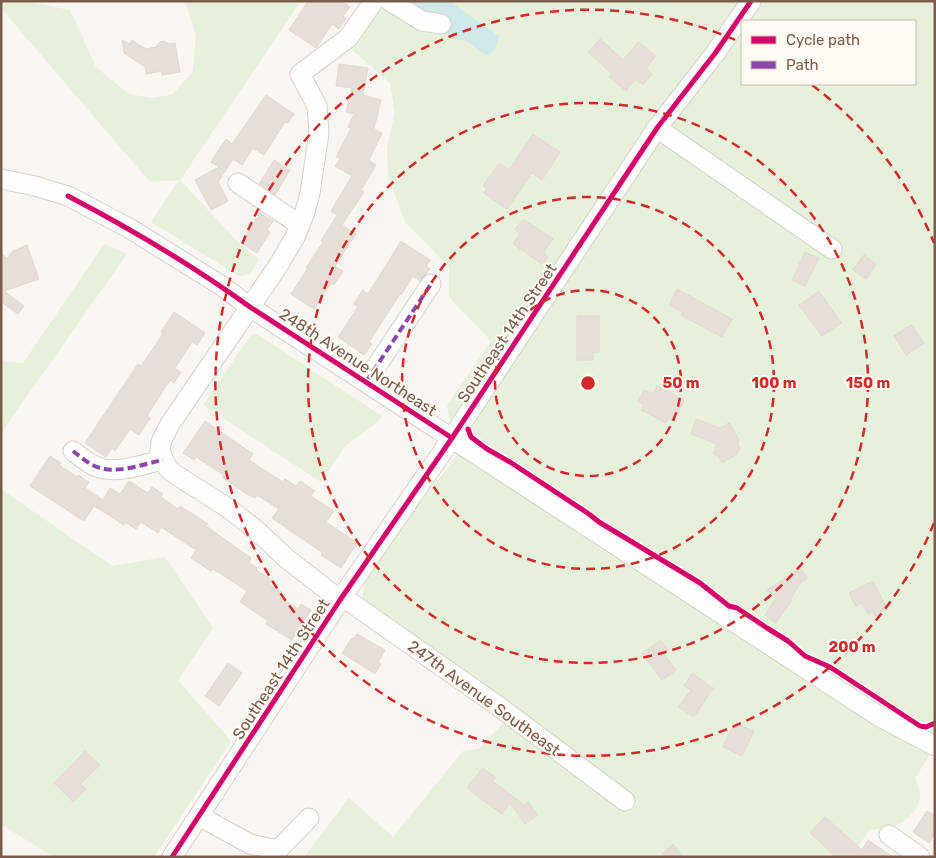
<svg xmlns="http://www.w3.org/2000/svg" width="936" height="858" font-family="Rubik,sans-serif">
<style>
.green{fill:#e7f0db;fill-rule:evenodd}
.water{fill:#d0e8ea}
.building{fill:#e6ded7;stroke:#e2d8d2}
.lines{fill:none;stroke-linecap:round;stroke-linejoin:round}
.minor-casing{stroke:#d7d1cb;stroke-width:21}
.minor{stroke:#fefefd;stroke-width:19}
.quiet{stroke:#8e44ad;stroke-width:4;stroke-dasharray:8 4;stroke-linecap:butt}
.cycleway-casing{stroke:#fffaf3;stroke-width:8}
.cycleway{stroke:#d6006c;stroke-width:5}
.ring{fill:none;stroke:#d62828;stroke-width:2.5;stroke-dasharray:9 6}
.labels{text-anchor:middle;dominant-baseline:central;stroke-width:4;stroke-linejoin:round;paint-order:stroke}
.street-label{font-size:16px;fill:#7a5c4d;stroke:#fffaf3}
.centre{fill:#d62828;stroke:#fffaf3;stroke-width:2.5}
.ring-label{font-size:15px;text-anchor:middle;font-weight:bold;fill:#d62828;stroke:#fffaf3;stroke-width:4;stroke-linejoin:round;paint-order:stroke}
</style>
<rect width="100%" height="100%" fill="#f9f5f0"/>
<!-- green -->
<path class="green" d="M 1,1 L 25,1 L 70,10 L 96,67 L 129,94 L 151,98 L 172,95 L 193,71 L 196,36 L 185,1 L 301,1 L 180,180 L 241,245 L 259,259 C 254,269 251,276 239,276 L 151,222 L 179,180 L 150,182 L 1,8 Z
M 383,1 L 935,1 L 935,728 L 930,755 L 915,778 C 916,783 919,788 920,793 C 922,816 889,834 870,829 L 851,857 L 304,857 L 349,798 L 393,837 L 463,751 L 479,749 L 518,707 L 361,603 L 365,583 L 402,526 L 457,455 L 447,405 L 491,341 L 449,297 L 449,267 L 405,222 L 388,176 L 387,147 L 395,112 L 390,83 L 352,50 ZM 742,21 L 915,21 L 915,84 L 742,84 Z
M 104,244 L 127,254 L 1,433 L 1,361 L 23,363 Z
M 253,334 L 257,334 L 382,416 L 379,421 L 345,446 L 321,482 L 203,405 L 250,336 Z
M 1,489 L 112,566 L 165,557 L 213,628 L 178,680 L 231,741 L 154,857 L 53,857 L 1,824 Z"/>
<!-- water -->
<path class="water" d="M 409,1 L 449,1 L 499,36 L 495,50 L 489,55 L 482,53 L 464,39 L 457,40 L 440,29 L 433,15 L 411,4 Z"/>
<!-- building -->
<path class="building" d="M 308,1 L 342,1 L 350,7 L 343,16 L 346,18 L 339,29 L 332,24 L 316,48 L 289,30 Z
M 600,39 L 623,60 L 638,42 L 656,56 L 646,68 L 652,74 L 643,85 L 635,79 L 626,91 L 609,77 L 612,74 L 588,52 Z
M 122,40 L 130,44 L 132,40 L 146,49 L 156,47 L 160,42 L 164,41 L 169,44 L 175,43 L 180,72 L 162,75 L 162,71 L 146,74 L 145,67 L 124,53 Z
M 339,64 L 368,68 L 363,95 L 381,100 L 374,129 L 382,133 L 369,160 L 376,165 L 361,190 L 364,192 L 342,225 L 356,234 L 335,266 L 343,271 L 334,285 L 331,283 L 314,309 L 291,294 L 308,268 L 306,268 L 323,242 L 321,241 L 337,215 L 331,211 L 352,176 L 335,166 L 340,159 L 336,157 L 351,128 L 348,127 L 354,114 L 346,112 L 352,88 L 336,86 Z
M 266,95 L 294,114 L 288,123 L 285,122 L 264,155 L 253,148 L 242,165 L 233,159 L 218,182 L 228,201 L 211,210 L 195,180 L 219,167 L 211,162 L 226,139 L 232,144 Z
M 533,134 L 560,152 L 542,180 L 532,173 L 507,209 L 484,193 L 487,188 L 483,186 L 499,163 L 509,170 Z
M 274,160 L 290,170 L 275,195 L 259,184 Z
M 260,213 L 273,221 L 267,230 L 270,232 L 257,253 L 241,243 Z
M 523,219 L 553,239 L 543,253 L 548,257 L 542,264 L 513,244 L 520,234 L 515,230 Z
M 401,241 L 430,260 L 426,266 L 430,269 L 420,281 L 413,276 L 401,295 L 400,294 L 369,342 L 372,344 L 364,355 L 338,337 L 358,307 L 354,304 L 363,290 L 368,294 Z
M 27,245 L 39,279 L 4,291 L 24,306 L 18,314 L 4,304 L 1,297 L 1,254 L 7,258 L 13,251 Z
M 805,252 L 819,258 L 805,286 L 792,280 Z
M 864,255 L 876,264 L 866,279 L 853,270 Z
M 677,289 L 732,319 L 722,337 L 681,315 L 683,312 L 669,305 Z
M 819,291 L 841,323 L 822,336 L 799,305 Z
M 174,312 L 205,333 L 197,345 L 192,342 L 175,368 L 181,372 L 174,383 L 170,380 L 147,416 L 150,418 L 139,435 L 130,429 L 115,451 L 112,448 L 106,457 L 85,443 L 138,364 L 141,366 L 163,334 L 161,332 Z
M 577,316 L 599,316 L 599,352 L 593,352 L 593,360 L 577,360 Z
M 911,325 L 924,343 L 906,355 L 894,336 Z
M 657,386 L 684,400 L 674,421 L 668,418 L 666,423 L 641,410 L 644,404 L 638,402 L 644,390 L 653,394 Z
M 696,419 L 720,428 L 729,423 L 739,440 L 738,444 L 740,448 L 737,454 L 722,463 L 718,456 L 713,454 L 717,444 L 691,434 Z
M 205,421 L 253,454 L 249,460 L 283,482 L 285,479 L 296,486 L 300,481 L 315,491 L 311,496 L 334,511 L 326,522 L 357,543 L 341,568 L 321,555 L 323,553 L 272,518 L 279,509 L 257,495 L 255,498 L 245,493 L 222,477 L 224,475 L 196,457 L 194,460 L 183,453 Z
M 50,456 L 61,463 L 59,465 L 77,477 L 78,475 L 89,482 L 85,488 L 103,500 L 110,488 L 120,494 L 129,481 L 148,493 L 152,487 L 163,494 L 161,497 L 178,509 L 180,506 L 208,524 L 206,526 L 251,558 L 249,562 L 257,568 L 256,570 L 272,580 L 269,584 L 282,592 L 279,597 L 298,609 L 301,604 L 311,610 L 292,640 L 266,624 L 268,621 L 240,602 L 247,591 L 213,569 L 211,571 L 191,558 L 196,550 L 161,527 L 158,533 L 141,522 L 136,529 L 125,522 L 124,525 L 94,506 L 84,521 L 30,486 Z
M 800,568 L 807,578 L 801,582 L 791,598 L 792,600 L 776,623 L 765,615 L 777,597 L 767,590 Z
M 873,581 L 887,609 L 875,616 L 873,611 L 868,614 L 862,603 L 856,606 L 849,593 Z
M 357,634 L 385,650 L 378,662 L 381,664 L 375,674 L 342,653 L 352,638 L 354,639 Z
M 661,640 L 668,650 L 664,654 L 676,670 L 662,680 L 642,653 Z
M 228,663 L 242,673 L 219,706 L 205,696 Z
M 692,673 L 713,688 L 694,717 L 679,707 L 691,690 L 684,686 Z
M 737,724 L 754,731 L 742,756 L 723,747 L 732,728 L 735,729 Z
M 85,751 L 100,765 L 81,784 L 86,789 L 73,802 L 54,783 Z
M 483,768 L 496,778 L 493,781 L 524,805 L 528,802 L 538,815 L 525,824 L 510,803 L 502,814 L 467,788 Z
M 927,811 L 935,816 L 935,834 L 929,843 L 913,832 Z
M 825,817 L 862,850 L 868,840 L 893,857 L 836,857 L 810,833 Z
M 673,844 L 683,857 L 659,857 Z"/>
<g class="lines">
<defs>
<path id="minor" d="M 390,1 L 422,21 L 441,24
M 657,128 L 832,249
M 1,179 L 35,186 L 68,196 L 129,228 L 222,286 L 250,307 L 880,717 L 935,746
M 238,183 L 300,225
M 366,382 L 431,284
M 73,451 C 82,458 92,467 104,469 C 123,472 144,464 163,460
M 343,597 L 498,706 L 625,801
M 340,600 L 286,558 L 255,529 L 228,508 L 173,473 L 167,467 L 160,452 L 161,442 L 170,424 L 278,266 L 295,237 L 304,215 L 310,193 L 319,133 L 317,106 L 300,74 L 348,38 L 374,1
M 199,816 L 250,844 L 278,850 L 309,818
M 889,835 L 920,857
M 172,857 L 340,600 L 452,438 L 657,128 L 716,52 L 751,1"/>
</defs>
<!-- minor casing -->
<use href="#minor" class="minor-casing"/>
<!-- minor -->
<use href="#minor" class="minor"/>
<!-- quiet -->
<path class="quiet" d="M 366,382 L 431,284
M 73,451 C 82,458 92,467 104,469 C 123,472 144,464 163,460"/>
<defs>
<path id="cycleway" d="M 68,196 C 131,229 192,265 250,307 L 452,438
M 468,429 L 471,437 L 487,449 L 510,462 L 589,514 L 599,522 L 700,583 L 729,606 L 737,608 L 767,628 L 788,641 L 805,656 L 830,667 L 920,726 L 926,727 L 935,723
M 172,857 L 340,600 L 452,438 L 657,128 L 716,52 L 751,1"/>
</defs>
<!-- cycleway casing -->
<use href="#cycleway" class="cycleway-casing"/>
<!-- cycleway -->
<use href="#cycleway" class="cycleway"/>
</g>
<!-- distance rings -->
<g class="ring">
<circle cx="588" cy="383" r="93"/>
<circle cx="588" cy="383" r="186"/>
<circle cx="588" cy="383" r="280"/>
<path d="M934 523A373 373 0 1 1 740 42M812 85A373 373 0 0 1 934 243"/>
</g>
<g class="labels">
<!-- street labels -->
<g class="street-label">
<text transform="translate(507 333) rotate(-56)">Southeast 14th Street</text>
<text transform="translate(358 362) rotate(33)">248th Avenue Northeast</text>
<text transform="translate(281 669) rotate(-57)">Southeast 14th Street</text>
<text transform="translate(484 698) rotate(36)">247th Avenue Southeast</text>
</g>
</g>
<circle cx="588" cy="383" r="8" class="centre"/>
<g class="ring-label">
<text x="681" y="388">50 m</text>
<text x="774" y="388">100 m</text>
<text x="868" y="388">150 m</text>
<text x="852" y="652">200 m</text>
</g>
<!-- border -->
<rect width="936" height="858" fill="none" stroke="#7a5c4d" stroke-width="5"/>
<!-- legend -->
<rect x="741" y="20" width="175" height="65" fill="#fffaf3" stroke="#cabbb1"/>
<rect x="751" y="36" width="25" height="8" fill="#d6006c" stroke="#cabbb1"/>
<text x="786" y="45" font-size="15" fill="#7a5c4d">Cycle path</text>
<rect x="751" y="61" width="25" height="8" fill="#8e44ad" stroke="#cabbb1"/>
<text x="786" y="70" font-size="15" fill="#7a5c4d">Path</text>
</svg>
